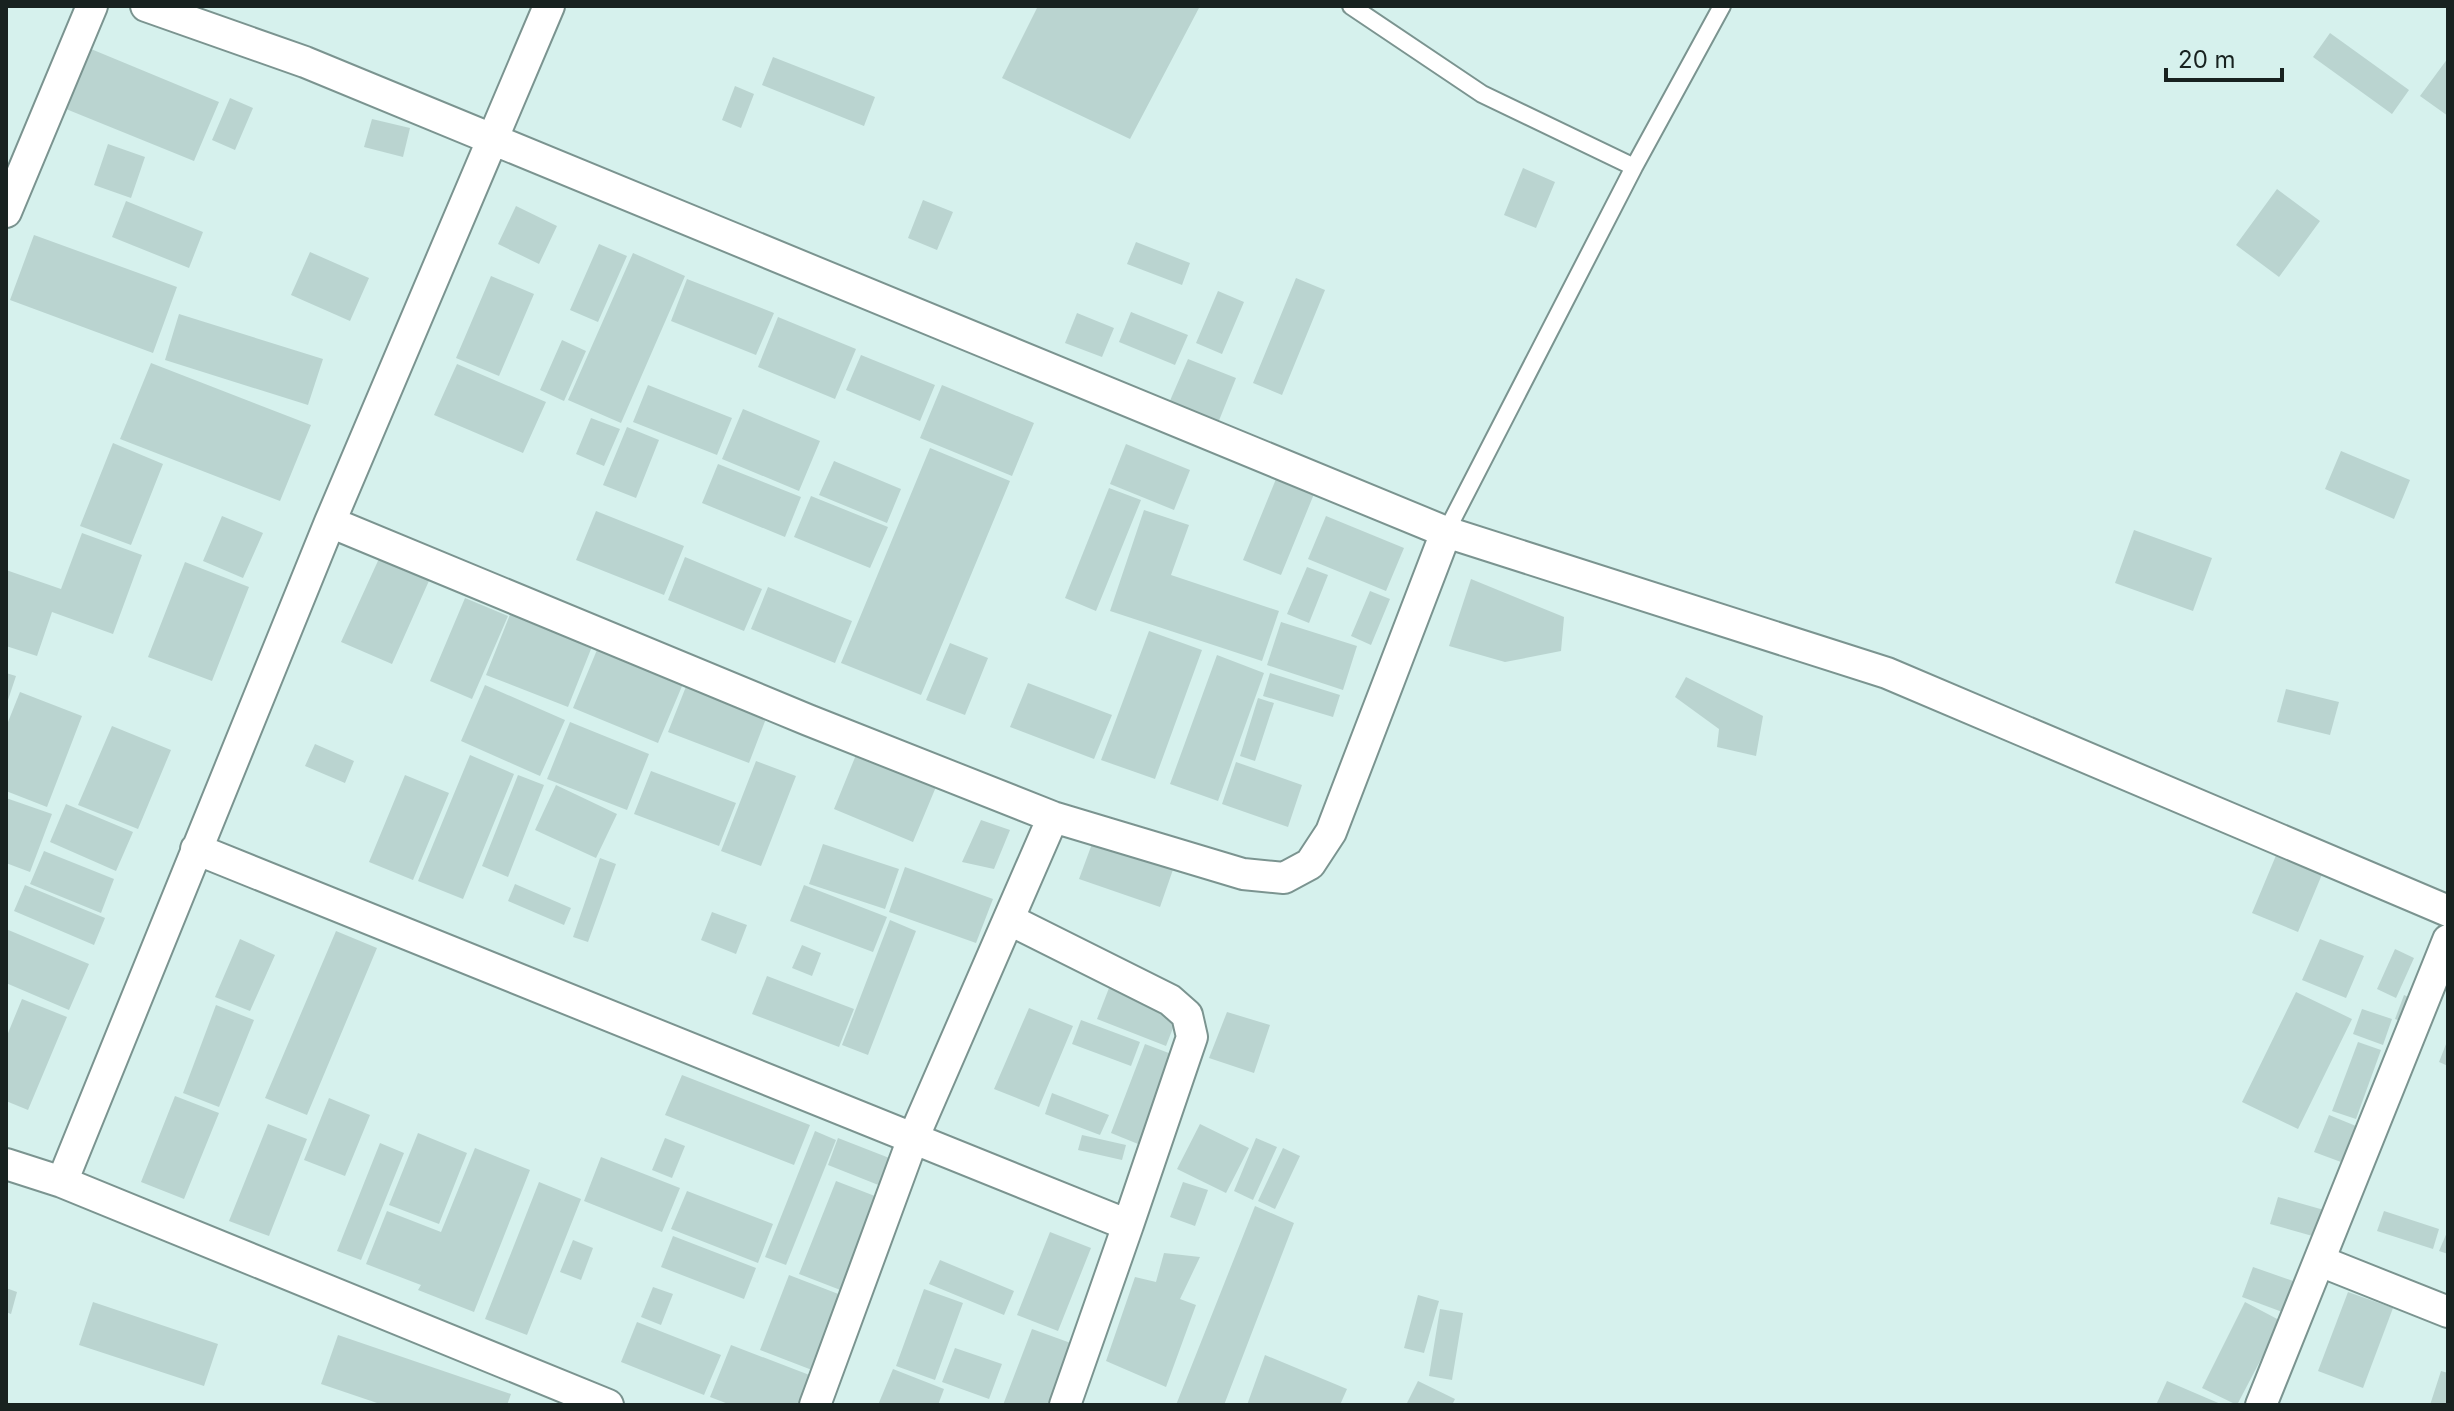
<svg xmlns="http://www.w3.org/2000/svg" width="2454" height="1411" font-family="Inter,sans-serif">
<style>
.building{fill:#bad4d0}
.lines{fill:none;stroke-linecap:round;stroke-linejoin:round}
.service-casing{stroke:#7b9490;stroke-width:20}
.minor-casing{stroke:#7b9490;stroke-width:34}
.service{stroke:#fff;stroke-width:16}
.minor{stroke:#fff;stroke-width:30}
</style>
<rect width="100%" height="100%" fill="#d6f1ed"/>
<!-- building -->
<path class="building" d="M 1038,6 L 1200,6 L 1130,139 L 1002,78 Z
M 2330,33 L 2409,90 L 2392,114 L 2313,57 Z
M 91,49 L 219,102 L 194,161 L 66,109 Z
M 773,57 L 875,97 L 864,126 L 762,85 Z
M 2448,58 L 2448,116 L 2420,96 Z
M 735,86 L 754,94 L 741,128 L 722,120 Z
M 230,98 L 253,108 L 235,150 L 212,140 Z
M 372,119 L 410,128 L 403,157 L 364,147 Z
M 108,144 L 145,157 L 131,198 L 94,185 Z
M 1523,168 L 1555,182 L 1536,228 L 1504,215 Z
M 2277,189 L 2320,221 L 2279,277 L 2236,245 Z
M 923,200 L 953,212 L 937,250 L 908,238 Z
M 126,201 L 203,232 L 189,268 L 112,237 Z
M 516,206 L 557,226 L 539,264 L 498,244 Z
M 34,235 L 177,287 L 153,353 L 10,300 Z
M 1136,242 L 1190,263 L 1182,285 L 1127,264 Z
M 599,244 L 627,256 L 598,322 L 570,310 Z
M 310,252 L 369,278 L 350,321 L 291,295 Z
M 633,253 L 685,276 L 621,423 L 568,400 Z
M 491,276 L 534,294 L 499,376 L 456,358 Z
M 1296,278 L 1325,290 L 1282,395 L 1253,383 Z
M 687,279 L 774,313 L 756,355 L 671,321 Z
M 1218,291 L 1244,302 L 1222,354 L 1196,343 Z
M 1131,312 L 1188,335 L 1175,365 L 1119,342 Z
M 1077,313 L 1114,328 L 1102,357 L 1065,343 Z
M 179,314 L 323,359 L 308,405 L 165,360 Z
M 778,317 L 856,349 L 835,399 L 758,367 Z
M 562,340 L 586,351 L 564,401 L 540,390 Z
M 861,355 L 935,385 L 920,421 L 846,390 Z
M 1188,359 L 1236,378 L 1218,423 L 1169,403 Z
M 151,363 L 311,425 L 280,501 L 120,439 Z
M 457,364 L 546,402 L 523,453 L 434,415 Z
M 648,385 L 732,418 L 717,455 L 633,422 Z
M 942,385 L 1034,423 L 1012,476 L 920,438 Z
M 743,409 L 820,441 L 799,491 L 722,459 Z
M 591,418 L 620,429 L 604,466 L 576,454 Z
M 627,427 L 659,440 L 636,498 L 603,485 Z
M 113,443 L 163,464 L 131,545 L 80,526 Z
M 1126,444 L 1190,470 L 1174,510 L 1110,484 Z
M 930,448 L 1010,481 L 921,695 L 841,663 Z
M 2341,451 L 2410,480 L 2394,519 L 2325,489 Z
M 834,461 L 901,489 L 887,523 L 819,495 Z
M 718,464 L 801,497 L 785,537 L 702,503 Z
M 1276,479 L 1314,494 L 1281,575 L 1243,560 Z
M 1109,488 L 1141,500 L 1096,611 L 1065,598 Z
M 811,496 L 888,527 L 870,568 L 794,537 Z
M 1144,510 L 1189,525 L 1171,575 L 1279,611 L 1262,661 L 1110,611 Z
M 596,511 L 684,546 L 664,595 L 576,560 Z
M 222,516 L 263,533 L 243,578 L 203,561 Z
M 1326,516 L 1404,548 L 1386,591 L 1308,559 Z
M 2134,530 L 2212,558 L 2193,611 L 2115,583 Z
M 82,533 L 142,555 L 113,634 L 52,612 L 37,656 L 6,646 L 6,570 L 61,589 Z
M 382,552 L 432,574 L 392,664 L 341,642 Z
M 685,557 L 762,589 L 744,631 L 668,600 Z
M 185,562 L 249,587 L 212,681 L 148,657 Z
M 1307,567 L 1328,575 L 1309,623 L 1287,614 Z
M 1471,579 L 1564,617 L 1561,651 L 1505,662 L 1449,646 Z
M 768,587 L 852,621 L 835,663 L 751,629 Z
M 1370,591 L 1390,599 L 1371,645 L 1351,636 Z
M 465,598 L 508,616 L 472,699 L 430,681 Z
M 511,612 L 593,644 L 568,707 L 486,675 Z
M 1281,622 L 1357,646 L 1343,690 L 1267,665 Z
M 1149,631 L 1202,650 L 1155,779 L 1101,760 Z
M 950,643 L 988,658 L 965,715 L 926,700 Z
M 599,645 L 685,679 L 658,743 L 573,708 Z
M 1217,655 L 1264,673 L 1218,801 L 1170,784 Z
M 6,673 L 16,676 L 7,703 L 6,703 Z
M 1270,673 L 1340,695 L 1333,717 L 1263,696 Z
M 1686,677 L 1763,716 L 1756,756 L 1717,747 L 1719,729 L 1675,697 Z
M 1028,683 L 1112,715 L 1094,759 L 1010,727 Z
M 687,684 L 767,716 L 749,763 L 668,732 Z
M 485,685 L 565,720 L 540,776 L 461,741 Z
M 2286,689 L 2339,702 L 2330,735 L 2277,722 Z
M 20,692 L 82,716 L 47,807 L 6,791 L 6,727 Z
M 1258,698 L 1274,703 L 1255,761 L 1240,756 Z
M 570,722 L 649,754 L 627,810 L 547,779 Z
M 112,726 L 171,750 L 138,829 L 78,805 Z
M 315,744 L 354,761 L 345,783 L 305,766 Z
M 858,750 L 938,782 L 913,842 L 834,809 Z
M 470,755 L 514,774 L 463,899 L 418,881 Z
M 756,761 L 796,776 L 761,866 L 721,851 Z
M 1236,762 L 1302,785 L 1288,827 L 1222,804 Z
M 651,771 L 736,803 L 719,846 L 634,814 Z
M 405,775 L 449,793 L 413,880 L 369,862 Z
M 518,775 L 544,785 L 508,877 L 482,866 Z
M 556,785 L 617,814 L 596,858 L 535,830 Z
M 6,798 L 52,814 L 30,872 L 6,863 Z
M 66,804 L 133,832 L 116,871 L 50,842 Z
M 981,820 L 1010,830 L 994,869 L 962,862 Z
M 1096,833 L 1176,861 L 1160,907 L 1079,879 Z
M 823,844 L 899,869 L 885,909 L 809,884 Z
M 44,851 L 114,879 L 101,913 L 30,884 Z
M 2277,853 L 2323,872 L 2298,932 L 2252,913 Z
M 600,858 L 616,864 L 588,942 L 573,937 Z
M 905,867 L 993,899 L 976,943 L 889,912 Z
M 515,884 L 571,908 L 564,925 L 508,901 Z
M 25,885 L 105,918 L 94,945 L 14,911 Z
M 804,885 L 887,917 L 873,952 L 790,921 Z
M 712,912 L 747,925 L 736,954 L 701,940 Z
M 890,920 L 916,931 L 868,1055 L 842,1045 Z
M 6,929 L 89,964 L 69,1010 L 6,983 Z
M 336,931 L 377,948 L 307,1115 L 265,1098 Z
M 240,939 L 275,955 L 250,1011 L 215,997 Z
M 2320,939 L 2364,956 L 2346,998 L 2302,980 Z
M 802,945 L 821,953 L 812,976 L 792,968 Z
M 2395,949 L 2414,958 L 2396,998 L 2377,989 Z
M 767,976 L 854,1009 L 839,1047 L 752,1014 Z
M 1109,988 L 1178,1015 L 1166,1046 L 1097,1019 Z
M 2296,992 L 2352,1019 L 2298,1129 L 2242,1102 Z
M 2404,995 L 2415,1000 L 2406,1023 L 2395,1019 Z
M 22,999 L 67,1017 L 28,1110 L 6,1101 L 6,1038 Z
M 216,1005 L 254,1020 L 219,1107 L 183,1093 Z
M 1029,1008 L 1073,1026 L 1039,1107 L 994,1089 Z
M 2362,1009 L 2392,1019 L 2383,1045 L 2353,1034 Z
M 1227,1012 L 1270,1025 L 1254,1073 L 1209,1058 Z
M 1081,1020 L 1140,1042 L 1131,1066 L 1072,1044 Z
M 2448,1039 L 2448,1066 L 2439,1062 Z
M 2358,1042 L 2381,1050 L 2356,1119 L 2332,1111 Z
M 1145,1044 L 1182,1058 L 1148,1148 L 1111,1133 Z
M 682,1075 L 810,1125 L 794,1165 L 665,1115 Z
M 1052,1093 L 1109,1115 L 1100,1135 L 1045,1114 Z
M 175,1096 L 219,1113 L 184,1199 L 141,1182 Z
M 329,1098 L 370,1115 L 345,1176 L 304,1160 Z
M 2329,1115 L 2356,1126 L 2341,1162 L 2314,1152 Z
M 268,1124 L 307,1139 L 269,1236 L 229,1221 Z
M 1200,1124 L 1249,1148 L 1226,1193 L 1177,1169 Z
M 815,1131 L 836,1140 L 786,1265 L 765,1257 Z
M 418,1133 L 467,1153 L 439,1224 L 389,1205 Z
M 1082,1135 L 1126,1145 L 1122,1160 L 1078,1150 Z
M 665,1138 L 685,1146 L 672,1178 L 652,1170 Z
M 838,1138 L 897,1161 L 886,1188 L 828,1165 Z
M 1256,1138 L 1277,1147 L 1253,1200 L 1234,1191 Z
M 380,1143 L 404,1153 L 361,1260 L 337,1251 Z
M 475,1148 L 530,1170 L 474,1312 L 418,1290 L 421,1285 L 366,1264 L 387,1211 L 441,1232 Z
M 1283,1148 L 1300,1156 L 1275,1209 L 1258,1201 Z
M 601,1157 L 680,1188 L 662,1232 L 584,1201 Z
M 836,1181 L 880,1198 L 843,1291 L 799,1274 Z
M 539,1182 L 581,1199 L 527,1335 L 485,1319 Z
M 1183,1182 L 1208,1190 L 1195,1226 L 1170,1217 Z
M 687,1191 L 773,1224 L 758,1263 L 671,1229 Z
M 2278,1197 L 2324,1210 L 2316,1237 L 2270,1224 Z
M 1255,1206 L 1294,1223 L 1224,1405 L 1176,1405 Z
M 2384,1211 L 2439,1229 L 2433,1249 L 2377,1231 Z
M 2448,1230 L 2448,1254 L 2439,1251 Z
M 1050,1232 L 1091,1248 L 1058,1331 L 1017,1315 Z
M 673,1236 L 756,1268 L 744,1299 L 661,1267 Z
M 573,1240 L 593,1248 L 581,1280 L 560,1272 Z
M 1164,1253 L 1200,1257 L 1180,1299 L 1196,1305 L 1166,1387 L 1106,1361 L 1135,1277 L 1156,1282 Z
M 940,1260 L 1014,1291 L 1004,1315 L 929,1284 Z
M 2253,1267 L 2296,1282 L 2285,1313 L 2242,1297 Z
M 789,1275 L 841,1295 L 812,1370 L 760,1350 Z
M 653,1287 L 673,1294 L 661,1325 L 641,1317 Z
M 6,1288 L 17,1292 L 11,1314 L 6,1312 Z
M 924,1289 L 963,1303 L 935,1380 L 896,1366 Z
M 2348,1292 L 2393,1308 L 2363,1388 L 2318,1371 Z
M 1418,1295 L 1439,1301 L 1424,1353 L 1404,1348 Z
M 93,1302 L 218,1344 L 204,1386 L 79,1345 Z
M 2245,1302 L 2281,1321 L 2237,1405 L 2202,1388 Z
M 1440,1309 L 1463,1313 L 1452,1380 L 1429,1376 Z
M 637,1322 L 721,1355 L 704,1395 L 621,1362 Z
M 1032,1329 L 1079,1346 L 1057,1405 L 1003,1405 Z
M 338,1335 L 511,1394 L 507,1405 L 383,1405 L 321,1384 Z
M 731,1345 L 812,1376 L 800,1405 L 731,1405 L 710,1397 Z
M 955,1348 L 1002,1364 L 989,1399 L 942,1382 Z
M 1265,1355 L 1347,1389 L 1340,1405 L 1247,1405 Z
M 893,1369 L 944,1389 L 938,1405 L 878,1405 Z
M 2441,1371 L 2448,1373 L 2448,1405 L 2430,1405 Z
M 1418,1381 L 1455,1399 L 1452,1405 L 1406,1405 Z
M 2167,1381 L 2223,1405 L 2156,1405 Z"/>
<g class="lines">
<defs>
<path id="service" d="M 1351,6 L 1482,94 L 1634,167
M 1446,532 L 1634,167 L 1722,6"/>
<path id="minor" d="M 146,6 L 305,62 L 1446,532 L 1887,673 L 2448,911
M 6,212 L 92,6
M 330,522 L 808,720 L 1053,817 L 1243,874 L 1284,878 L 1310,864 L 1331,832 L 1446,532
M 196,849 L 1128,1225 L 1065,1405
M 1010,920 L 1170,1000 L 1187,1015 L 1192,1037 L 1128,1225
M 6,1164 L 62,1182 L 608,1405
M 62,1182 L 330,522 L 549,6
M 2320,1261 L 2448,1312
M 815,1405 L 912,1141 L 1053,817
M 2261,1405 L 2448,940"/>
</defs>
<!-- service casing -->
<use href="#service" class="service-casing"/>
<!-- minor casing -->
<use href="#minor" class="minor-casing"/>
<!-- service -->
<use href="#service" class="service"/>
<!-- minor -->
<use href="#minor" class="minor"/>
</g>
<!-- border -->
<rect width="2454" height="1411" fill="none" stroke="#182220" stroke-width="16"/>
<!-- scale -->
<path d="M2166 68v12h116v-12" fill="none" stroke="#182220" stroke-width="4"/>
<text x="2178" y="68" font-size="24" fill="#182220" stroke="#d6f1ed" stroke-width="6" paint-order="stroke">20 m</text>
</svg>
